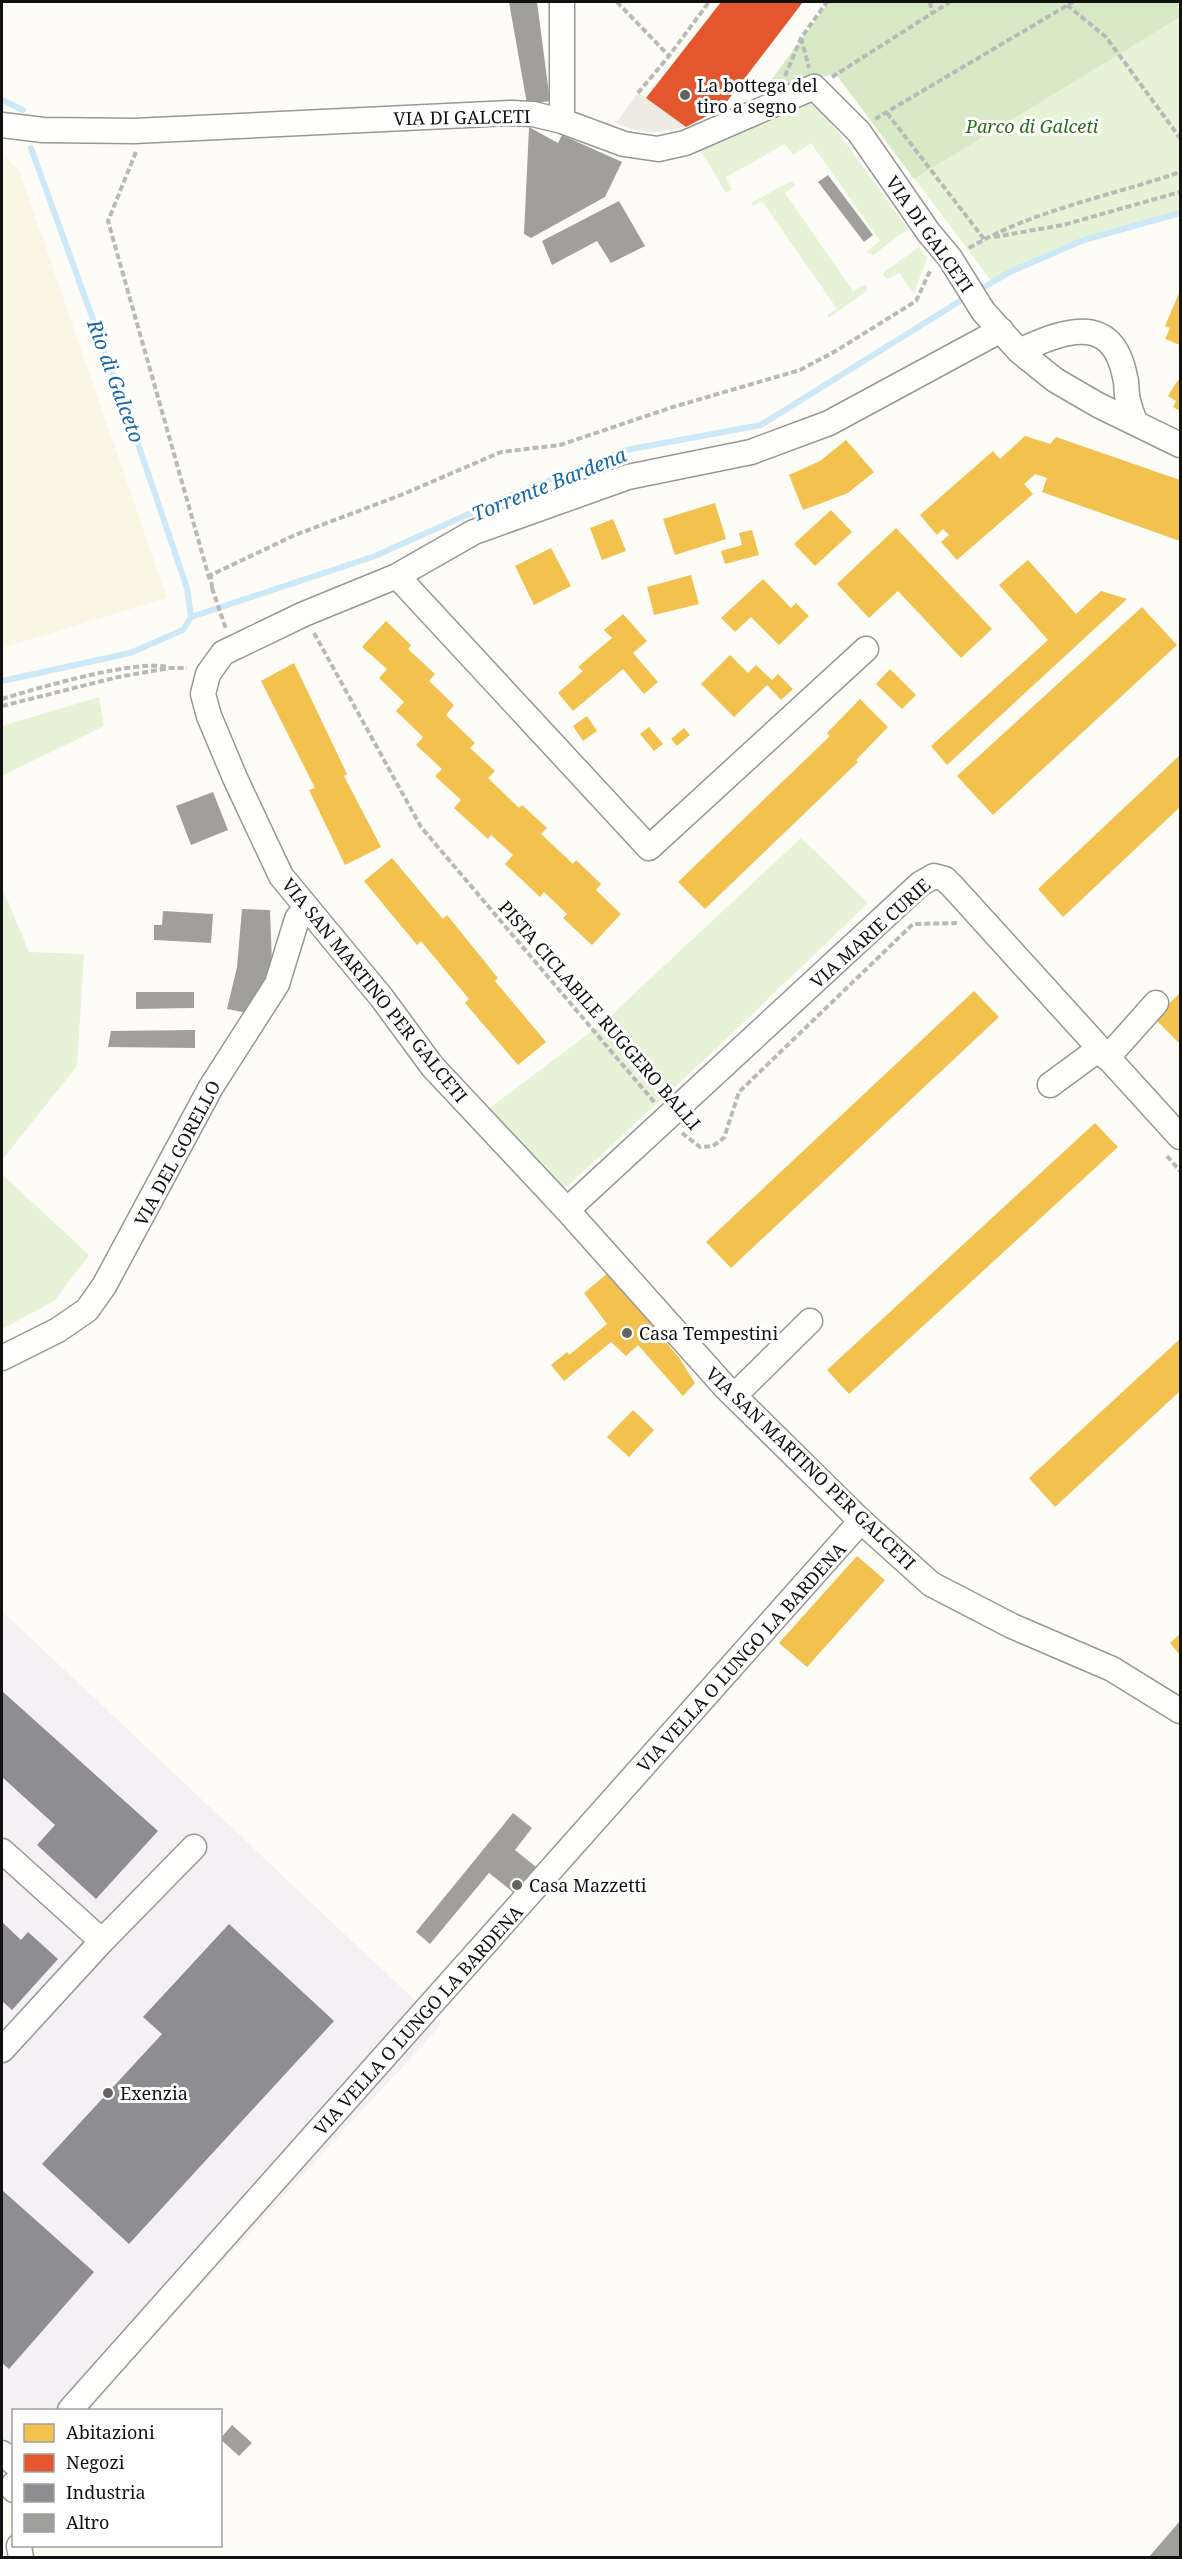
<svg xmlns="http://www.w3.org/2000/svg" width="1182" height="2559" font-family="'Noto Serif',serif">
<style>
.industrial{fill:#f5f0f3}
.farmland{fill:#f9f7e4}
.green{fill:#e7f3d7}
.forest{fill:#d8eac5}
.plaza{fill:#edebe2}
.homes{fill:#f2c14e}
.shops{fill:#e4572e}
.industry{fill:#8d8d92}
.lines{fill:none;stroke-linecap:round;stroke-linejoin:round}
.stream{stroke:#cde8f7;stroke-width:6}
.building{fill:#a19f9c}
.minor-casing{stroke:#979795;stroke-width:27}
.path{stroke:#b9b9b8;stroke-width:4;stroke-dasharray:6 3;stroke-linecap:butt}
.minor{stroke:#fffffe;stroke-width:24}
.poi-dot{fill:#646362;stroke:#fff;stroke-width:2}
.labels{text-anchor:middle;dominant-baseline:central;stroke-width:6;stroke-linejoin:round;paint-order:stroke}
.poi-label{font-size:18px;fill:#111;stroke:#fff;text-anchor:start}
.street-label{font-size:18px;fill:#111;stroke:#fff}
.park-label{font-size:18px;font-style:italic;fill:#2f6b1f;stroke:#fff}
.water-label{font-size:20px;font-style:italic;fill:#1768a6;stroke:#fff}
</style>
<rect width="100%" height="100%" fill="#fdfcf7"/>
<!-- industrial -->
<path class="industrial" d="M 2,1611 L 441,2025 L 86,2410 L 14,2410 L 13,2479 L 2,2468 Z"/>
<!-- farmland -->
<path class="farmland" d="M 2,153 L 19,170 L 167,598 L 2,648 Z"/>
<!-- green -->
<path class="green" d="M 1180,2 L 1180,213 L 1084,240 L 992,282 L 836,74 Z
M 810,104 L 822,110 L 908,229 L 873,255 L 866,252 L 880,241 L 811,143 L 793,155 L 785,144 L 726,177 L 732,190 L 726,193 L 701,151 L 804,105 Z
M 792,181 L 795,185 L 785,193 L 853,291 L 865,285 L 868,290 L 829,318 L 827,315 L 837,309 L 762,201 L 753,206 L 751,203 Z
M 919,247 L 927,258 L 914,293 L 899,273 L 887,279 L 883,275 L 884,272 Z
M 99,697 L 104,726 L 2,776 L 2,726 Z
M 801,838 L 868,903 L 716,1049 L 562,1191 L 487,1110 L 604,1022 Z
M 2,887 L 29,952 L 84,954 L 77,1066 L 2,1160 Z
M 2,1174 L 89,1255 L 54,1301 L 2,1329 Z"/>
<!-- forest -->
<path class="forest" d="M 829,2 L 1180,2 L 1180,17 L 914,179 L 836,74 L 766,87 Z"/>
<!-- plaza -->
<path class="plaza" d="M 638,93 L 646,98 L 686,127 L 652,133 L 634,130 L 616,123 Z"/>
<!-- homes -->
<path class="homes" d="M 1180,291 L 1180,345 L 1165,339 L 1170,328 L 1165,326 Z
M 1178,380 L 1180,381 L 1180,411 L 1173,407 L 1176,401 L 1168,396 Z
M 1025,436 L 1050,444 L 1056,437 L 1180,480 L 1180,541 L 1042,492 L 1047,478 L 1035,474 L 1024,484 L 1033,494 L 957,560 L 941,542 L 949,535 L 943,529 L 937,535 L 920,515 L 993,451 L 1000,459 Z
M 846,440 L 874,472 L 848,493 L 803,510 L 789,475 L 820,461 Z
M 715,503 L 726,539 L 675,555 L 663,519 Z
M 831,510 L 852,532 L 815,566 L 794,544 Z
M 613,519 L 626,551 L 602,560 L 590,528 Z
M 896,528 L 992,629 L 961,658 L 898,591 L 869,618 L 837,584 Z
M 752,530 L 759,555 L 725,564 L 721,551 L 742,545 L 739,533 Z
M 551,548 L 571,586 L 534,605 L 515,566 Z
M 1028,560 L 1076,614 L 1101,591 L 1127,599 L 947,765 L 931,746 L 1048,640 L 999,585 Z
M 691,575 L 699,604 L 654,615 L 647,587 Z
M 763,579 L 791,608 L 796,603 L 809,616 L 779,645 L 751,617 L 735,632 L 721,618 Z
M 1142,607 L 1177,645 L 993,815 L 957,776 Z
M 623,614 L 647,641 L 633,653 L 658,682 L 644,694 L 623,669 L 573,711 L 558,693 L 583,671 L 578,667 L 612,638 L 604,630 Z
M 386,621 L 411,645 L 408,649 L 435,674 L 429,681 L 454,705 L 446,715 L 475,743 L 470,748 L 495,771 L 488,778 L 519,808 L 522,805 L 547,828 L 541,834 L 573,864 L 576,860 L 601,884 L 596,890 L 621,914 L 592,945 L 563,918 L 567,914 L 544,892 L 540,897 L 505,864 L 513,855 L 491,835 L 488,839 L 454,808 L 461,800 L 435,776 L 442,769 L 416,745 L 423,737 L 396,711 L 404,702 L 379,678 L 387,669 L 362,647 Z
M 730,655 L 748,673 L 756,665 L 772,680 L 778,674 L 793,689 L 781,700 L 767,685 L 734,717 L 701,684 Z
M 294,663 L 347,774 L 344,776 L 381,847 L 345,865 L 309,790 L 315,788 L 261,681 Z
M 890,669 L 916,695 L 902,709 L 876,684 Z
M 860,699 L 888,727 L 856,760 L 858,762 L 705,909 L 678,882 L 830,736 L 827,733 Z
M 587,716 L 597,731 L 583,741 L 573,726 Z
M 649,727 L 663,744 L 654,751 L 640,734 Z
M 684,728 L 690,735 L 677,746 L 671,739 Z
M 1180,755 L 1180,807 L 1063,917 L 1038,889 Z
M 392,858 L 443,919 L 447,915 L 498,978 L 495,981 L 546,1042 L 518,1065 L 465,1003 L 469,999 L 421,941 L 417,945 L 364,881 Z
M 974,991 L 999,1017 L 731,1268 L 706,1242 Z
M 1180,993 L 1180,1042 L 1179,1043 L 1154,1018 Z
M 1095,1123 L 1118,1147 L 849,1394 L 827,1370 Z
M 609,1272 L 680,1359 L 695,1383 L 683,1396 L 638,1345 L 626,1356 L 611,1342 L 564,1381 L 551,1365 L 567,1352 L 569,1355 L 607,1324 L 584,1293 Z
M 1180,1339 L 1180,1391 L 1055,1507 L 1029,1478 Z
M 633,1410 L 654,1430 L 629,1457 L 607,1437 Z
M 857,1556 L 885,1580 L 807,1667 L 779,1643 Z
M 1180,1634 L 1180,1655 L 1170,1643 Z"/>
<!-- shops -->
<path class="shops" d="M 721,2 L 803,2 L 722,108 L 686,127 L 646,98 Z"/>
<!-- industry -->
<path class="industry" d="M 2,1691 L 158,1831 L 96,1899 L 37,1845 L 55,1825 L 2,1777 Z
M 2,1922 L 21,1940 L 28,1932 L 58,1959 L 12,2010 L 2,2001 Z
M 229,1924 L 334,2021 L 129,2244 L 42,2164 L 162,2034 L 143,2017 Z
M 2,2190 L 94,2272 L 9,2369 L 2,2363 Z"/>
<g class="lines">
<!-- stream -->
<path class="stream" d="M 2,100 L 23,110
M 31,148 L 138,444 L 187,588 L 191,617
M 977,291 L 1012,271 L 1084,240 L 1180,213
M 2,681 L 130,653 L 183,630 L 191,617 L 375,556 L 509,496 L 626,450 L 761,425 L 968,296"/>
</g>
<!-- building -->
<path class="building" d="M 509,2 L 537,2 L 550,101 L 527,104 Z
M 529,127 L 558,143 L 562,135 L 622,162 L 605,197 L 531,238 L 524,234 Z
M 828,175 L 873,235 L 864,242 L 818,182 Z
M 619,201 L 645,246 L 611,263 L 597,241 L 552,265 L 542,241 Z
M 213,792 L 228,830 L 191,845 L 176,806 Z
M 242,909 L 270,910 L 272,964 L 253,1014 L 227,1009 L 237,967 Z
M 163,911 L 213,914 L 211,943 L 154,940 L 154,925 L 162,925 Z
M 136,992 L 194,992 L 194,1008 L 136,1009 Z
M 195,1030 L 195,1048 L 108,1047 L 111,1031 Z
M 513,1813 L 532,1828 L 515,1850 L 541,1871 L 519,1897 L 489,1873 L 430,1944 L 416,1932 Z
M 232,2425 L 252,2443 L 239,2456 L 220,2439 Z
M 1180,2521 L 1180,2558 L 1148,2558 Z"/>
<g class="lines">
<defs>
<path id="minor" d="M 562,121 L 562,2
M 2,125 L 43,130 L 134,131 L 511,113 L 533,114 L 562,121 L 624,144 L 658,149 L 685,143 L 814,87 L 859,132 L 929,233 L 950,258 L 983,311 L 1019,351 L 1055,380 L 1098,405 L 1180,445
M 1001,330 L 829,423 L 751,452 L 628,477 L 474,532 L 397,576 L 304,614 L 223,653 L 208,674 L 203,694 L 209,716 L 235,778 L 281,876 L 382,998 L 432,1066 L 567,1210 L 726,1388 L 861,1521 L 931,1584 L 1012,1626 L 1112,1669 L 1180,1711
M 1019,351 C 1061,332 1112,310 1125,377 C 1127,383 1126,389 1127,395 C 1128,404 1132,413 1135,422
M 397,576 L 649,848 L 866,649
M 1107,1058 L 1156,1003
M 1050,1085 L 1099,1049
M 567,1210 L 920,884 L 934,876 L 945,879 L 953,887 L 1180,1137
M 2,1358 L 58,1330 L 87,1310 L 104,1286 L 211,1087 L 277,984 L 297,919 L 305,907
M 734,1396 L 810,1321
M 2,1851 L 102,1941
M 2,2050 L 102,1941 L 194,1847
M 70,2410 L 861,1521
M 2,2453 L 14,2463
M 14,2484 L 14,2490
M 19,2546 L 21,2558"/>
</defs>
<!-- minor casing -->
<use href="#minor" class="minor-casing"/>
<!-- path -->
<path class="path" d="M 617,2 L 669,56
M 930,2 L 932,12
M 1067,5 L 1106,37 L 1180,138
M 801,38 L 809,68
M 785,76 L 801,38 L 827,2
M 832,77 L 950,2
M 638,93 L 669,56 L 709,2
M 887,113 L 984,239
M 875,119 L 1073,2
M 136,152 L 108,221 L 210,581
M 994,237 L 1063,225 L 1180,192
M 969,248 C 1033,210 1111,196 1180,172
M 212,588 L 211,575 L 295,535 L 401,495 L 501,452 L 560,445 L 673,407 L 800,370 L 834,352 L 916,301 L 931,269
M 212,588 L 226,629
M 314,633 L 421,827 L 655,1103
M 2,699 C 34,689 142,657 170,668
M 2,706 L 118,677 L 170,668 L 187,668
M 682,1133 L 700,1147 L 713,1146 L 724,1138 L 739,1092 L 913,924 L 957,923
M 1167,1156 L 1180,1171"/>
<!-- minor -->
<use href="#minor" class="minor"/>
</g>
<!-- markers -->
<g class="poi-dot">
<circle cx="685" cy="95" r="6"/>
<circle cx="627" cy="1333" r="6"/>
<circle cx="517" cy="1885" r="6"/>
<circle cx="108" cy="2093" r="6"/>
</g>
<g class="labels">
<!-- poi labels -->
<g class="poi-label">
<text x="697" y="85">La bottega del<tspan x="697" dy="21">tiro a segno</tspan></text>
<text x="639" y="1333">Casa Tempestini</text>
<text x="529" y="1885">Casa Mazzetti</text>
<text x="120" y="2093">Exenzia</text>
</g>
<!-- street labels -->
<g class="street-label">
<text transform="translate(462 117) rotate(-1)">VIA DI GALCETI</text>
<text transform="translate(930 234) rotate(55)">VIA DI GALCETI</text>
<text transform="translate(870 933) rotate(-42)">VIA MARIE CURIE</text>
<text transform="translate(375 990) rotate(51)">VIA SAN MARTINO PER GALCETI</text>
<text transform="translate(600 1015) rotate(49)">PISTA CICLABILE RUGGERO BALLI</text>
<text transform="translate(177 1153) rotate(-62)">VIA DEL GORELLO</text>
<text transform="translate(811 1468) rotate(44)">VIA SAN MARTINO PER GALCETI</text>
<text transform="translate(741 1657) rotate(-48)">VIA VELLA O LUNGO LA BARDENA</text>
<text transform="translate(418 2020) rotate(-48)">VIA VELLA O LUNGO LA BARDENA</text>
</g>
<!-- park labels -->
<g class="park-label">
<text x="1032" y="126">Parco di Galceti</text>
</g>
<!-- water labels -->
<g class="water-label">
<text transform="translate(116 381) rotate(70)">Rio di Galceto</text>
<text transform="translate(549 484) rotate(-22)">Torrente Bardena</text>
</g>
</g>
<!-- border -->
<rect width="1182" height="2559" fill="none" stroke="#111111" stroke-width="6"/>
<!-- legend -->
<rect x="12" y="2409" width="210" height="138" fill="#ffffff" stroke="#a0a0a0" stroke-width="1.5"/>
<rect x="24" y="2424" width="30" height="18" fill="#f2c14e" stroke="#a0a0a0" stroke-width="1.5"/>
<text x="66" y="2439" font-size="18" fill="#111111">Abitazioni</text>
<rect x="24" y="2454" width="30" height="18" fill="#e4572e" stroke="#a0a0a0" stroke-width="1.5"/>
<text x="66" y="2469" font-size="18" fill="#111111">Negozi</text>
<rect x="24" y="2484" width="30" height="18" fill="#8d8d92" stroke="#a0a0a0" stroke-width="1.5"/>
<text x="66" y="2499" font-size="18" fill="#111111">Industria</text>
<rect x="24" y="2514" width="30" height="18" fill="#a19f9c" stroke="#a0a0a0" stroke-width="1.5"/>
<text x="66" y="2529" font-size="18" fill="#111111">Altro</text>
</svg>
